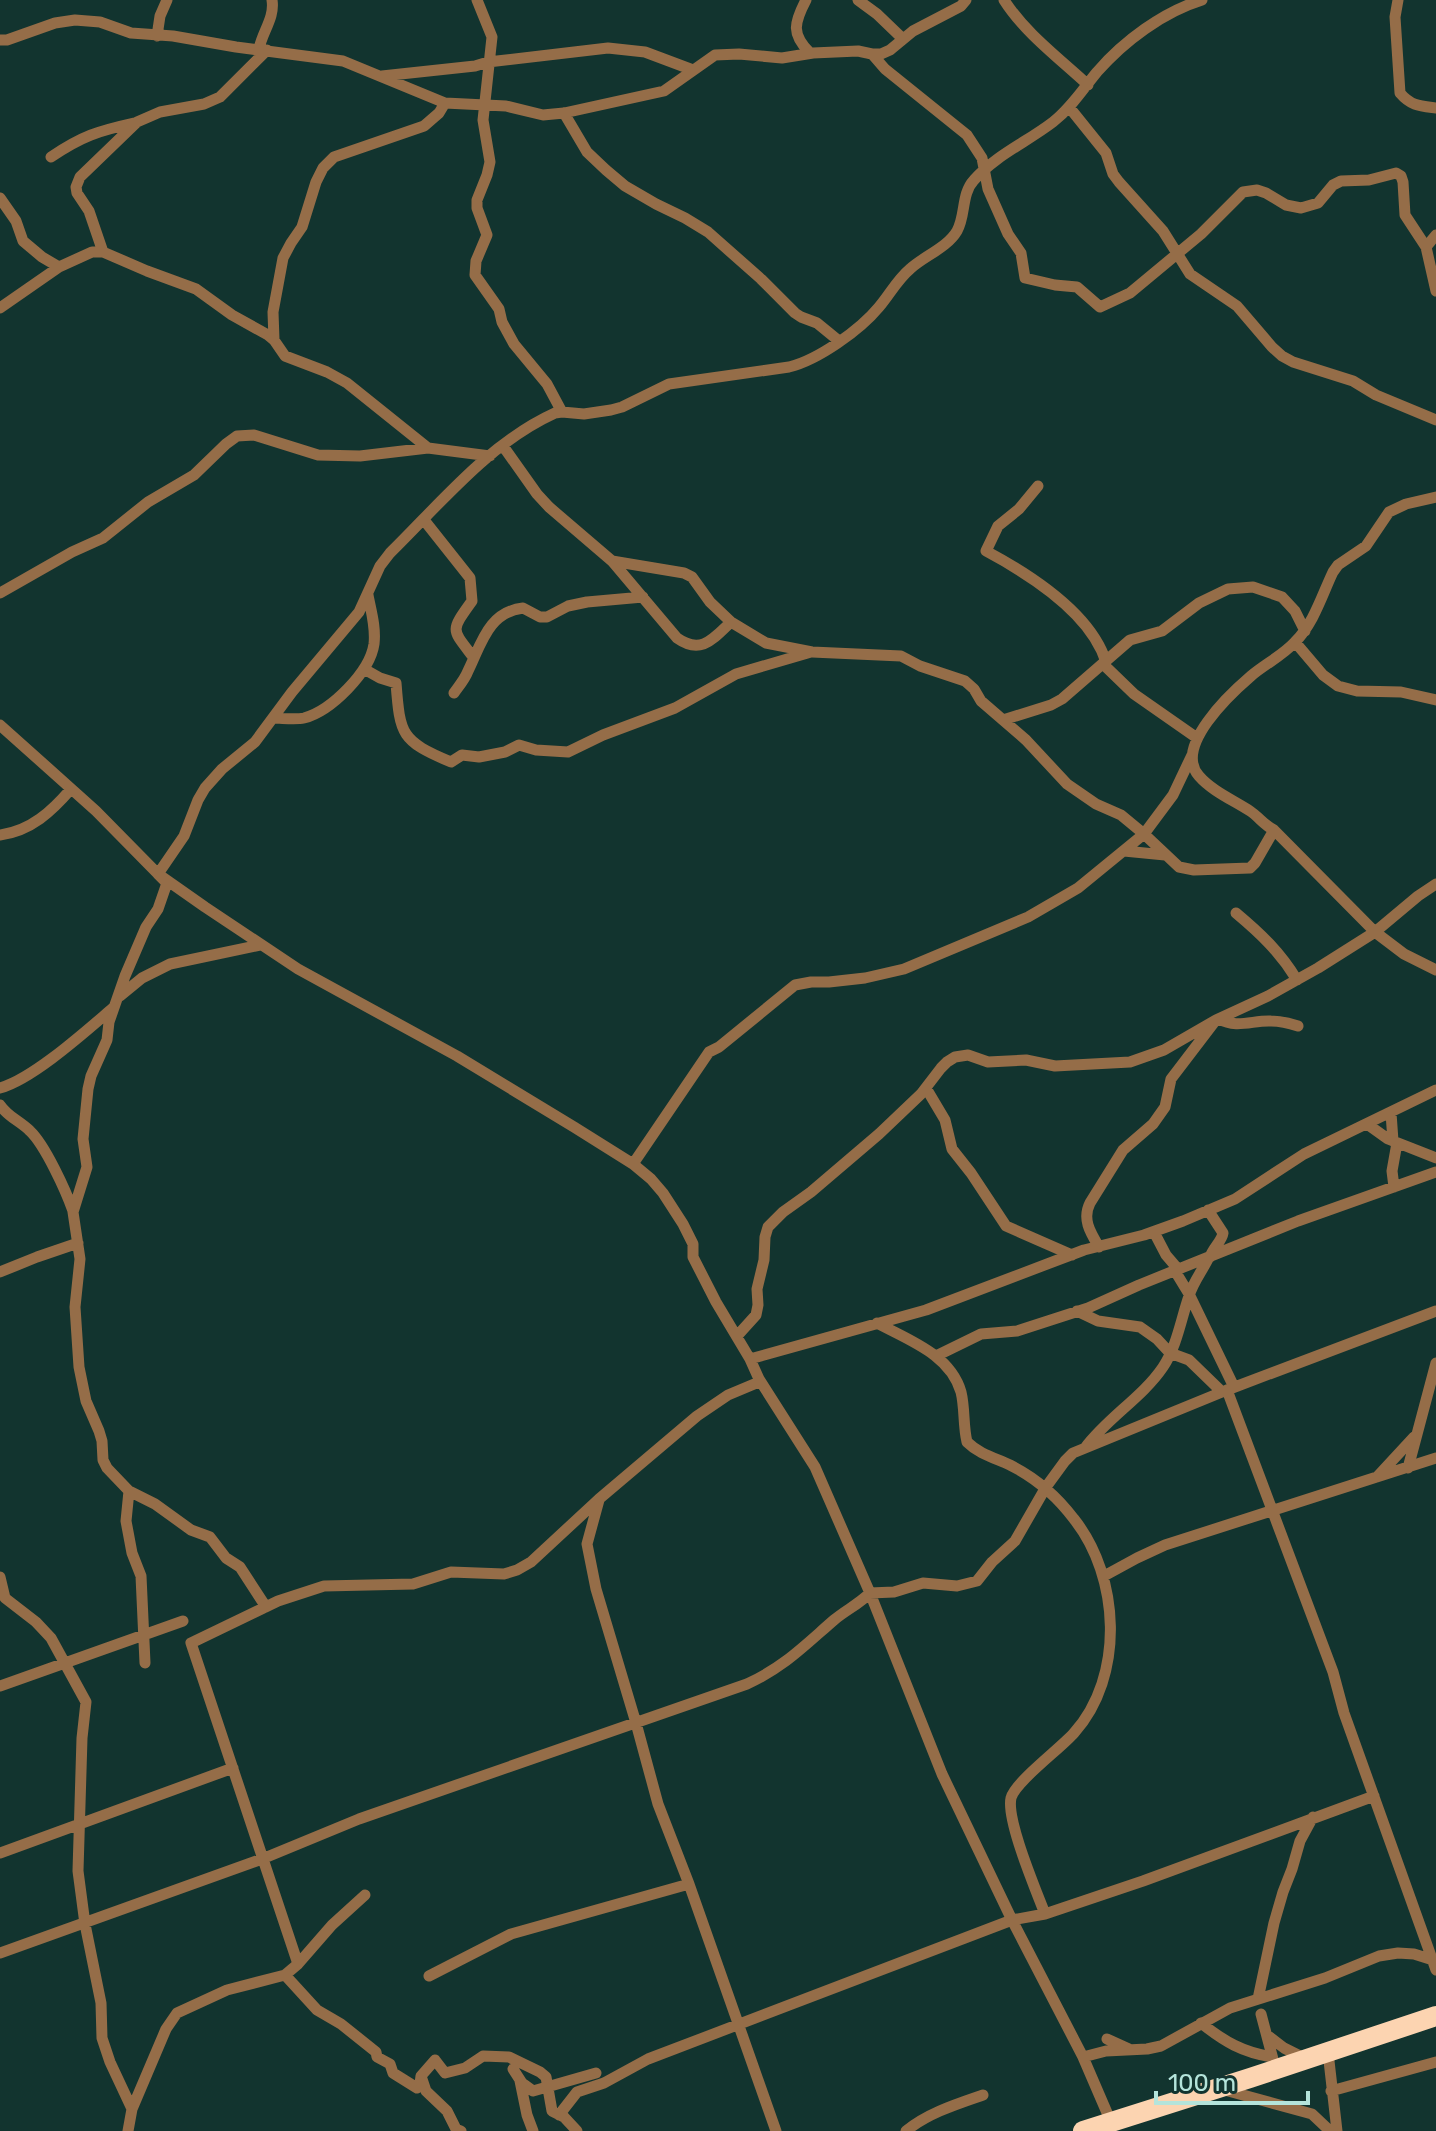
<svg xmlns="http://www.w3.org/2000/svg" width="1436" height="2131" font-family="Rubik,sans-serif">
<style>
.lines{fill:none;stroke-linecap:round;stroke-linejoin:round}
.street{stroke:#956d48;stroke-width:11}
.highway{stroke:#fcd4b1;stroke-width:20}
</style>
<rect width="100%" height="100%" fill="#12342f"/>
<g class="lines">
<!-- street -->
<path class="street" d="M 477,0 L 492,37 L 483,120 L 490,162 L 487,175 L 477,200 L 477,208 L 487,235 L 476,261 L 475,275 L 499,309 L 502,322 L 514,344 L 547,384 L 562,412
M 806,0 C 794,23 791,34 810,53
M 858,0 L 877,14 L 903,39
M 1004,0 C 1025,33 1059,58 1088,85
M 1398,0 L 1395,17 L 1400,93 C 1411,106 1420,106 1436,108
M 157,36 L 160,16 L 167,0
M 0,40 L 7,40 L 55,23 L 75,20 L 100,22 L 131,33 L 173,36 L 236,47 L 343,61 L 445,103 L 506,106 L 543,115 L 564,113 L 664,91 L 715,55 L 739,54 L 782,58 L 813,53 L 858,51 L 872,54 L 881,54 L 890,50 L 913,31 L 961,6 L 966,0
M 259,49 C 262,32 275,18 272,0
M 872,54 L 885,69 L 967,135 L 982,158 L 988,189 L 1008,234 L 1021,253 L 1025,278 L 1055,285 L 1077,287 L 1100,307 L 1130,293 L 1201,234 L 1243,192 L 1257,190 L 1266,193 L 1286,205 L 1301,208 L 1318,203 L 1333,185 L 1341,181 L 1369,180 L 1396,173 L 1401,176 L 1403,182 L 1405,215 L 1426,247 L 1436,291
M 382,76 L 475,66 L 488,62 L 608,48 L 645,52 L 693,70
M 1069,107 L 1106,153 L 1113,174 L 1119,182 L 1163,231 L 1190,274 L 1237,306 L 1272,347 L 1282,356 L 1293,362 L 1353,381 L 1376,395 L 1436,420
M 564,113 L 587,152 L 606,170 L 625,186 L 656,204 L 685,218 L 708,232 L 761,279 L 795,313 L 801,317 L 817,323 L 839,341
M 51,157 C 82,136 98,131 134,123
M 0,198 L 16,221 L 23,241 L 42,257 L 59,267
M 1426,247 L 1436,235
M 103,252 L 89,211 L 77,193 L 76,187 L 80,177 L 137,122 L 160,112 L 204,104 L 220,97 L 267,50
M 0,308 L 59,267 L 92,252 L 103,252 L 147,271 L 196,289 L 232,315 L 268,335 L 274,340 L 285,356 L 327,372 L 347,383 L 428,448 L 490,456
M 274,340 L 273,312 L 283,258 L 291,243 L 302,227 L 316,182 L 323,168 L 334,157 L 424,126 L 439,113 L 445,103
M 503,446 L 537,494 L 549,507 L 612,561 L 677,638 C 701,655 713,639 731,622
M 1038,486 L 1019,509 L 998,526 L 986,551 C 1029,574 1091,613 1106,662
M 1436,497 L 1406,504 L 1389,512 L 1366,546 L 1338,565 L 1333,572 C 1322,595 1314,623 1295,642 C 1282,656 1265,664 1251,676 C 1230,694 1173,747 1199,776 C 1212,791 1233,800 1250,811 C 1259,817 1264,825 1274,830 L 1375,932 L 1404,954 L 1436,970
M 424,520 L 470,578 L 472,601 C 450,632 451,628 474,658
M 612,561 L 684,573 L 692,577 L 710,602 L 731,622 L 766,643 L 812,652 L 901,656 L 920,666 L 965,681 L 974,689 L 981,701 L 1026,740 L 1067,784 L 1096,804 L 1121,815 L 1144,834 L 1179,867 L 1194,870 L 1250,868 L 1255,863 L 1274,830
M 0,593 L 72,552 L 103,538 L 148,502 L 194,475 L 226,444 L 237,436 L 254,435 L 318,455 L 360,456 L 428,448
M 1295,642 L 1323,675 L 1338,686 L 1357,691 L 1401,692 L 1436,700
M 1104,665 L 1134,694 L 1197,738
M 364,669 L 380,678 L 396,683 C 400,735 401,741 451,762 L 462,755 L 479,757 L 505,752 L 519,745 L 536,750 L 568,752 L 603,735 L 675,708 L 736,674 L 811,652
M 454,693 C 459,686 465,679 468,671 C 481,645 488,612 523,608 L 540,617 L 547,617 L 568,606 L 587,602 L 643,597
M 273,718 C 282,718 295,720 304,718 C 331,711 370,672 374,644 C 376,627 371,611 368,595
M 1003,720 L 1051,705 L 1062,699 L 1130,640 L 1162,631 L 1199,603 L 1228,589 L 1253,587 L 1282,597 L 1295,611 L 1305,631
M 0,725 L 96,811 L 158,874 L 205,907 L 298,969 L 457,1056 L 574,1127 L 633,1164 L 651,1179 L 663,1193 L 683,1224 L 693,1244 L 693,1257 L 716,1302 L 750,1359 L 759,1379 L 815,1467 L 870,1593 L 942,1774 L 1012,1920 L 1083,2057 L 1111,2122
M 0,835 C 31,831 52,811 71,789
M 1124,851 L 1165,855
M 1236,913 C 1261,934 1280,952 1297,980
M 120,996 L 142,978 L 170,964 L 260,945
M 1219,1019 C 1237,1029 1253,1020 1271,1021 C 1280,1021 1289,1023 1298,1026
M 0,1088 C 33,1079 86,1031 113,1008
M 926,1088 L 945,1120 L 952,1149 L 971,1173 L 1006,1226 L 1072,1255
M 0,1105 C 8,1117 20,1121 30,1131 C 45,1145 66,1191 73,1211
M 1391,1113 L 1393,1141
M 1367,1124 L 1388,1139 L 1436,1158
M 633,1164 L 709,1052 L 719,1047 L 795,985 L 811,982 L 829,982 L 865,978 L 904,969 L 1028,917 L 1078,888 L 1144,834 L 1173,795 L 1192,755
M 1394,1187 L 1392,1171 L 1397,1143
M 1208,1210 L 1223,1233 C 1222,1241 1213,1248 1210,1257
M 1154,1232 L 1166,1255 L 1178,1269
M 1099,1247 C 1090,1232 1082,1219 1090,1203 L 1123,1150 L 1153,1124 L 1165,1107 L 1171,1079 L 1216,1020 L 1268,996 L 1318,968 L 1375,932 L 1418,896 L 1436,884
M 1175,1271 L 1189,1294 L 1234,1387
M 0,1272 L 37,1257 L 78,1243
M 1077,1311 L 1098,1321 L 1140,1327 L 1157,1339 L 1170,1353 L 1189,1360 L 1222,1392
M 877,1323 C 908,1340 950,1354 961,1392 C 965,1408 963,1426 967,1442 C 979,1454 995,1458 1010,1465 C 1036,1478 1056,1495 1074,1519 C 1120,1577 1125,1676 1074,1733 C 1061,1748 1015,1782 1011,1798 C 1006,1820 1036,1890 1045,1914
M 737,1336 L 756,1315 L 758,1305 L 757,1289 L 764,1260 L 765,1237 L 768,1227 L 783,1212 L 811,1192 L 879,1134 L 921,1094 L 941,1068 L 947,1062 L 955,1057 L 968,1055 L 988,1062 L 1026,1060 L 1055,1066 L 1130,1062 L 1164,1050 L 1216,1020
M 936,1356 L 981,1334 L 1017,1331 L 1088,1308 L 1139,1285 L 1298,1221 L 1436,1172
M 750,1359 L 926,1310 L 1084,1250 L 1144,1235 L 1183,1221 L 1235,1199 L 1304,1154 L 1436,1090
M 1227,1390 L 1333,1672 L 1344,1713 L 1436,1970
M 1085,1448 C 1107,1418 1142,1398 1163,1367 C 1177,1346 1181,1319 1189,1296 C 1193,1282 1203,1270 1209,1257
M 1408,1468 L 1436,1363
M 1377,1477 L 1414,1437
M 129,1491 L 126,1521 L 132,1553 L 141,1576 L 145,1663
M 599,1500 L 587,1544 L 596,1589 L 636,1723 L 658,1804 L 689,1884 L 776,2131
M 1104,1576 L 1137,1558 L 1165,1545 L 1436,1458
M 0,1577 L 5,1598 L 36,1622 L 51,1638 L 86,1702 L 82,1738 L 78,1871 L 85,1924 L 101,2003 L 102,2038 L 110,2062 L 132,2109 L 128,2131
M 266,1607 L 240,1567 L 226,1558 L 210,1537 L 191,1530 L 155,1504 L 129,1491 L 107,1468 L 103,1460 L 102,1441 L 99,1431 L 86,1401 L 79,1367 L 75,1307 L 80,1259 L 73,1212 L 87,1167 L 83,1139 L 88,1089 L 91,1076 L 107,1040 L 109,1022 L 125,976 L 146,927 L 158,909 L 167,883 L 158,874 L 184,836 L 198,800 L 205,788 L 222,769 L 255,742 L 292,692 L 359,612 L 380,566 L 390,553 C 441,503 489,443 555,413 L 562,412 L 584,414 L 611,410 L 622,407 L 669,384 L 789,367 C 818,360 860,330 879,307 C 890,294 897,280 910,269 C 924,256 947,248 957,231 C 966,215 961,194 974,180 C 996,155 1027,142 1053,122 C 1071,108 1083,89 1097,72 C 1124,41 1163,12 1202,0
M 0,1686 L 183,1621
M 0,1853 L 233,1768
M 0,1953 L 262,1859 L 359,1819 L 747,1684 C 784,1667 804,1646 834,1620 C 846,1610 859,1604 870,1593 L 894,1592 L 923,1583 L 957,1586 L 977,1581 L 992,1562 L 1015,1541 L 1046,1487 L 1065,1461 L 1073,1453 L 1227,1390 L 1436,1311
M 298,1964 L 191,1643 L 278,1601 L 324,1586 L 413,1584 L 451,1572 L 504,1574 L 517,1570 L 531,1562 L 599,1499 L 697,1416 L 728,1395 L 759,1382 L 759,1379
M 285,1975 L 317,2010 L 341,2024 L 376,2052 L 377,2057 L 390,2064 L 393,2073 L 417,2088 L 420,2084 L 421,2076 L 426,2091 L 447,2111 L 456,2129 L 461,2131
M 429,1976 L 511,1934 L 689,1884
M 1258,1999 L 1274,1923 L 1283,1892 L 1292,1869 L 1300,1841 L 1313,1817
M 1261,2014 L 1274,2063
M 1201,2023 C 1225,2042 1242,2052 1272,2057
M 1267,2035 L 1284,2048 L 1306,2059
M 1107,2039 L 1129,2049
M 1328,2052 L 1337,2131
M 1083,2057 L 1106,2051 L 1147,2049 L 1161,2046 L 1230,2008 L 1325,1978 L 1379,1956 L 1398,1953 L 1414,1954 L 1433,1960
M 513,2069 L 522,2083 L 533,2091 L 596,2073
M 421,2076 L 435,2060 L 445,2073 L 465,2068 L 483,2056 L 509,2057 L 540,2072 L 546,2077 L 552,2111 L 564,2117 L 577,2131
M 520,2081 L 527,2115 L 533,2131
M 1221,2089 L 1312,2114 L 1330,2131
M 1331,2091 L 1436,2062
M 132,2109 L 166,2029 L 177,2013 L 227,1990 L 285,1975 L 298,1964 L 332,1925 L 365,1895
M 559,2115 L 577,2092 L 604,2083 L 648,2059 L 1012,1920 L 1045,1914 L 1143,1881 L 1374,1796
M 906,2131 C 928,2113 957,2104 983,2095"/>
<!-- highway -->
<path class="highway" d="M 1083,2131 L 1250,2078 L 1436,2016"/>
</g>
<!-- scale -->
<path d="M1156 2091v12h152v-12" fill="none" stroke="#b4e4db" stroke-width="4"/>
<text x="1168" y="2091" font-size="24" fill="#b4e4db" stroke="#12342f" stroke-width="6" paint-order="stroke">100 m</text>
</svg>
